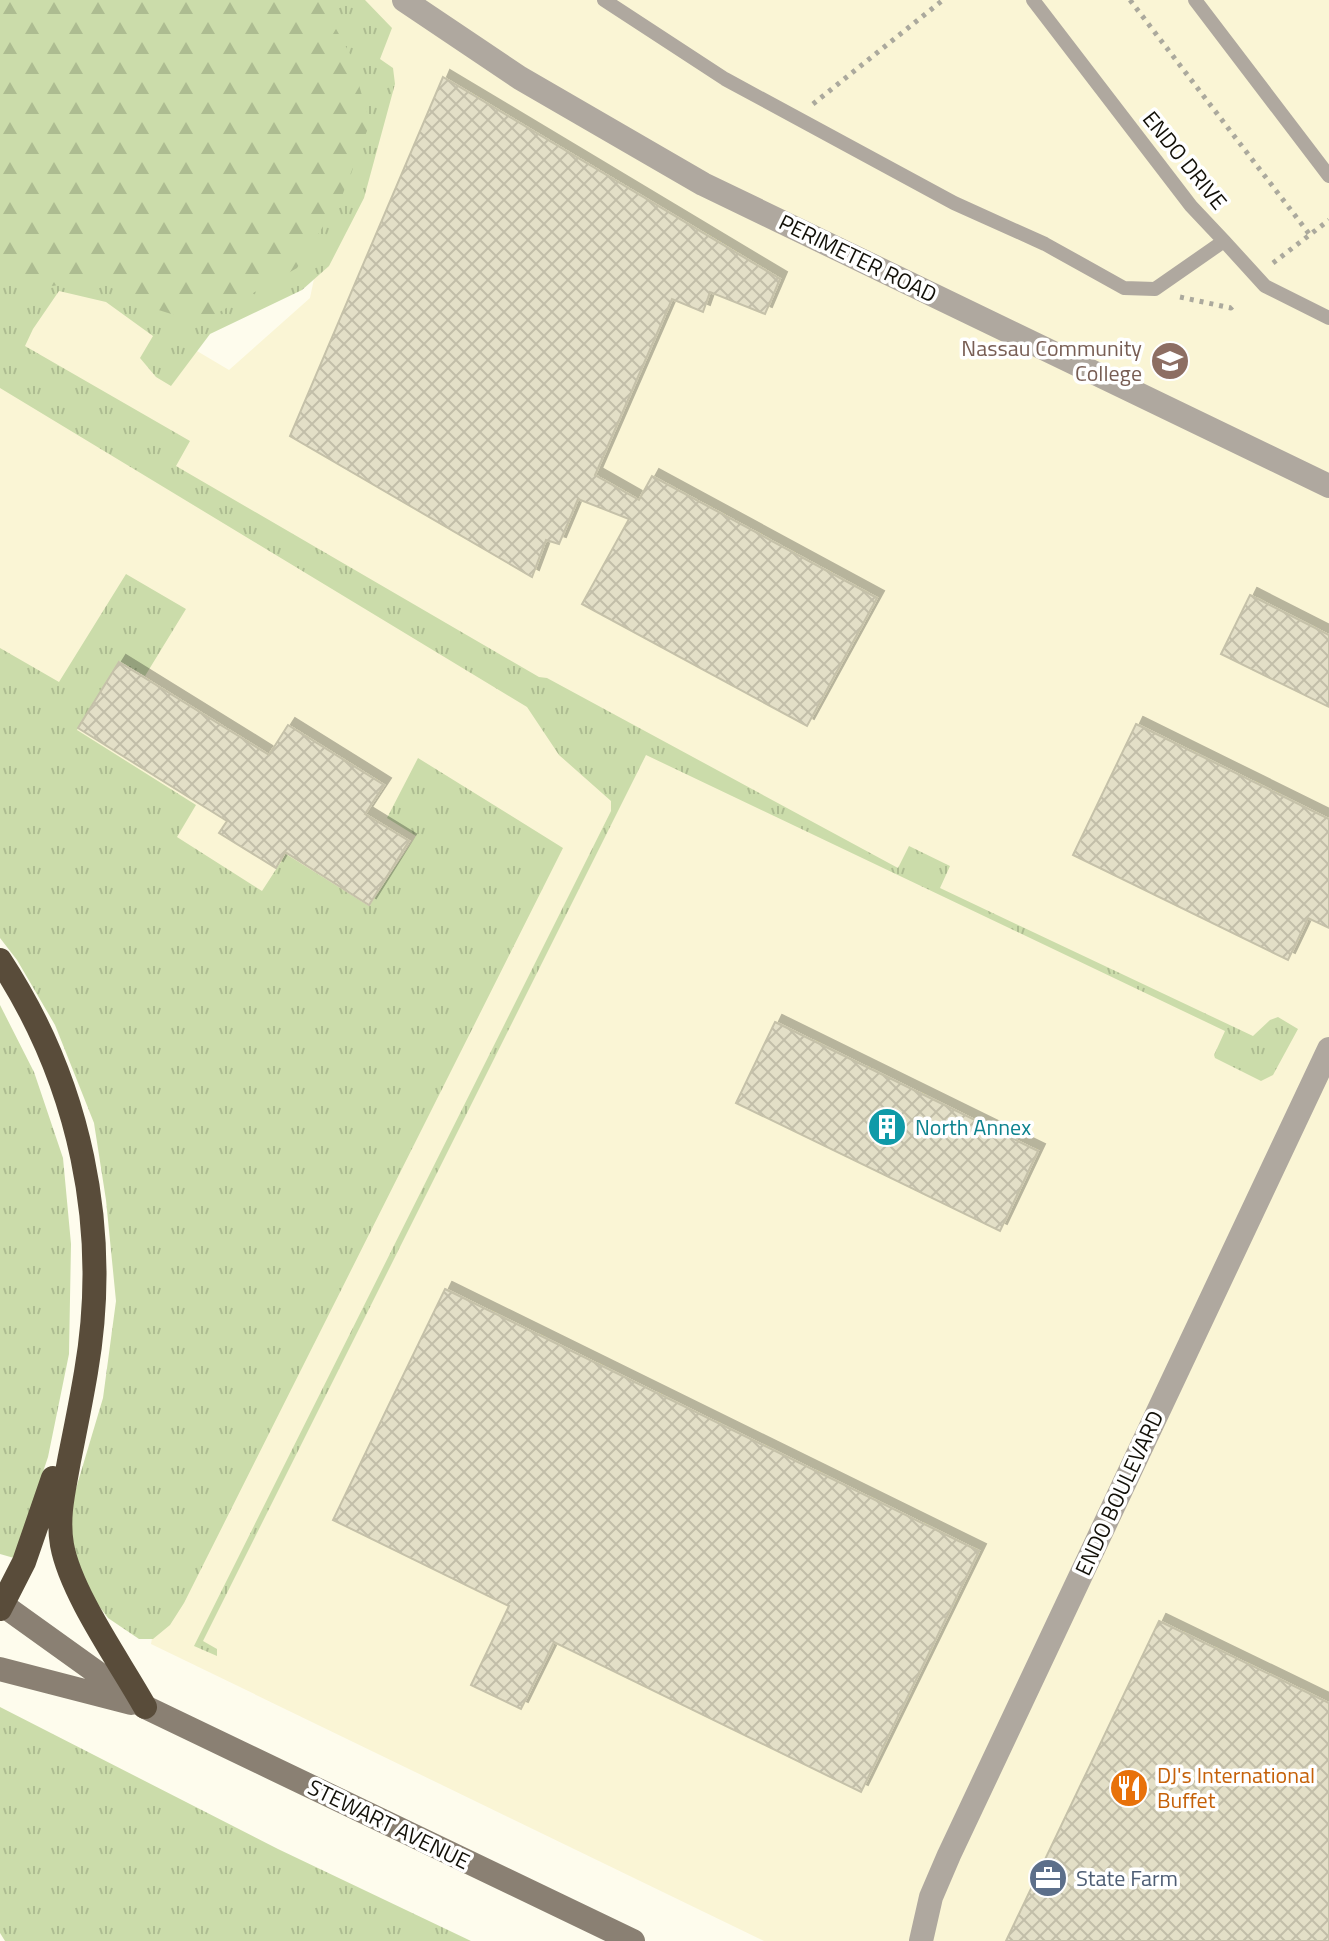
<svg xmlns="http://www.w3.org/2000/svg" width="1329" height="1941" font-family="'Titillium Web',sans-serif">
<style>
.built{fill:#faf5d5}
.grass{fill:url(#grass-tufts)}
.forest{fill:url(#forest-firs)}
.building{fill:url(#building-cross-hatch);stroke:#c5c1a9;stroke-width:2;filter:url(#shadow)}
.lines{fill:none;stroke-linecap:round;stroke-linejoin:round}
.path{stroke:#aba99d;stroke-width:5;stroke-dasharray:4 6;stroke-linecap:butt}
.service{stroke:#afa89f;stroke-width:14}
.minor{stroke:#afa89f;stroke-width:24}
.tertiary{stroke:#afa89f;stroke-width:24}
.secondary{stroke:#8a8073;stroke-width:24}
.motorway{stroke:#594c3a;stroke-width:24}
.labels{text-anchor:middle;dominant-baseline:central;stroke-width:7;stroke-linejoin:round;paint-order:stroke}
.street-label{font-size:22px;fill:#121008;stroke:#fff}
.education-label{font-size:22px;fill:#785e54;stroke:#fff;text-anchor:end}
.culture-label{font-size:22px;fill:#0d838f;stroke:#fff;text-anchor:start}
.food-label{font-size:22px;fill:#c56008;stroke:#fff;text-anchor:start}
.service-label{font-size:22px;fill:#4e5e75;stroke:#fff;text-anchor:start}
</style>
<defs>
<pattern id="grass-tufts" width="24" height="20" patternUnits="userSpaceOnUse" patternTransform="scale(2)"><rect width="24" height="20" fill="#cbdcaa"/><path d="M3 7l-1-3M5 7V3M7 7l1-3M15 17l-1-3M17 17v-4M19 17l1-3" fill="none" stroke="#adbc91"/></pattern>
<pattern id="forest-firs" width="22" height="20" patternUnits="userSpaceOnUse" patternTransform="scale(2)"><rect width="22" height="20" fill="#cbdcaa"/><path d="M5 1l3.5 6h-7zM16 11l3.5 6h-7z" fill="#adbc91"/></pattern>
<pattern id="building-cross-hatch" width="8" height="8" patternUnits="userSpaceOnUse" patternTransform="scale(2)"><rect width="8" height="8" fill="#e3dfc7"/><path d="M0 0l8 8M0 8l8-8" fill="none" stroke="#c2bea9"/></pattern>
<filter id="shadow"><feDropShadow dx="7" dy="-7" stdDeviation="0" flood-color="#0004"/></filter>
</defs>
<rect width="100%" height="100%" fill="#fefced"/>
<!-- built -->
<path class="built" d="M 345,0 L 1329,0 L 1329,1941 L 764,1941 L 151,1644 L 198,1375 L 0,824 L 0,234 L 229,370 L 310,298 L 368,19 Z"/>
<!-- grass -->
<path class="grass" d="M 0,0 L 365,0 L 392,28 L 380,59 L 393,68 L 395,84 L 364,198 L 329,266 L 302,290 L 210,334 L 171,386 L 156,377 L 140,358 L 153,336 L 106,302 L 59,291 L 33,329 L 25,346 L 190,441 L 176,466 L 539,677 L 547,678 L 898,868 L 909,846 L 950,866 L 940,888 L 1253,1036 L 1270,1020 L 1278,1017 L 1298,1029 L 1273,1075 L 1261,1081 L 1215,1058 L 1214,1055 L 1225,1031 L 646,755 L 203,1641 L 217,1649 L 217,1656 L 194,1646 L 611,811 L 611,801 L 559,755 L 527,707 L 0,388 Z
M 126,574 L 186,609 L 145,676 L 119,661 L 77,730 L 196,805 L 177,837 L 262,891 L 286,854 L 369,906 L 416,836 L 387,818 L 418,758 L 563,848 L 184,1603 L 170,1625 L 153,1639 L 139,1639 L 108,1618 L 84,1586 L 69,1540 L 72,1502 L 103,1398 L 116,1301 L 106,1200 L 94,1123 L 55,1025 L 17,960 L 0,938 L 0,648 L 59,682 Z
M 0,1005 L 34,1072 L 63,1158 L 71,1244 L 69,1354 L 48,1457 L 14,1558 L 0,1554 Z
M 0,1707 L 278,1849 L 471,1941 L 5,1941 L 0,1933 Z"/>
<!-- forest -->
<path class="forest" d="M 0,0 L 320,0 L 350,54 L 370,123 L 342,196 L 297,268 L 200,323 L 149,307 L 90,277 L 53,286 L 23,276 L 0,262 Z"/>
<!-- building -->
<path class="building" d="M 443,77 L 780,279 L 765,314 L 710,292 L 703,312 L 672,299 L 595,475 L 639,500 L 652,476 L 877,598 L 807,726 L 582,604 L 629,519 L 578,499 L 559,544 L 546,540 L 532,577 L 290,436 Z
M 1250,595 L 1329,635 L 1329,707 L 1221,654 Z
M 119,662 L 269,755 L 288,725 L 384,785 L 365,814 L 409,841 L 369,905 L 285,852 L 276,868 L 219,833 L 227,821 L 78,728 Z
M 1136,724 L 1329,819 L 1329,928 L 1308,918 L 1288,960 L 1073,855 Z
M 775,1022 L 1038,1151 L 1000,1231 L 736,1103 Z
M 445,1289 L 979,1551 L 861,1792 L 554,1642 L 521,1709 L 471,1685 L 509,1606 L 333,1520 Z
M 1159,1621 L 1329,1703 L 1329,1941 L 1006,1941 Z"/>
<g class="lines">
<!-- path -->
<path class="path" d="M 1130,0 L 1310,235
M 813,104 L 943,0
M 1273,263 L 1329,220
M 1180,297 L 1231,308 L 1236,303"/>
<!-- service -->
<path class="service" d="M 604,0 L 725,79 L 954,203 L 1045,244 L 1124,288 L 1155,289 L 1224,241
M 1033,0 L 1191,206 L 1224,241 L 1265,286 L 1329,318
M 1195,0 L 1329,176"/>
<!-- minor -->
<path class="minor" d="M 404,0 L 520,78 L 703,184 L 1329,486"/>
<!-- tertiary -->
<path class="tertiary" d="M 921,1941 L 931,1897 L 949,1855 L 1329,1049"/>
<!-- secondary -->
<path class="secondary" d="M 0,1603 L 145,1707 L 633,1941
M 0,1669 L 131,1703"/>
<!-- motorway -->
<path class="motorway" d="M 0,960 C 80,1082 111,1228 86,1372 C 81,1402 75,1431 69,1461 C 64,1490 57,1516 62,1545 C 71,1594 120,1662 145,1707
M 0,1609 L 24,1562 L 53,1478"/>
</g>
<!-- icons -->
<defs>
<symbol id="university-disc" viewBox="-11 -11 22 22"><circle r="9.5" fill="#8d6e63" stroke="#fff"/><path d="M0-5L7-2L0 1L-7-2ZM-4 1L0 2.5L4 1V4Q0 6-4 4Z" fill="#fff"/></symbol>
<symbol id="building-disc" viewBox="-11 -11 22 22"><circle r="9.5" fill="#0f9aa8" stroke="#fff"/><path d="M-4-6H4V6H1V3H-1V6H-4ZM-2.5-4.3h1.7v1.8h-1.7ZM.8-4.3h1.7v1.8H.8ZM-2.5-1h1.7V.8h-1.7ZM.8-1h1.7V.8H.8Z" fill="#fff"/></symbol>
<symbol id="restaurant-disc" viewBox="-11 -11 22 22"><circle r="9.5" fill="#e8710a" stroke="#fff"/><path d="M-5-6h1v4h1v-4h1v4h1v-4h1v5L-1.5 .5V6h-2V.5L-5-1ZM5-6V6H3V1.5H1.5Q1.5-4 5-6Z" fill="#fff"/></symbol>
<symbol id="office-disc" viewBox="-11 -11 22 22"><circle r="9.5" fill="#5c6f8a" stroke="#fff"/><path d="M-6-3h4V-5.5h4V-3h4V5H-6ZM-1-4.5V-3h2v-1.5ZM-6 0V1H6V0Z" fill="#fff"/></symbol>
</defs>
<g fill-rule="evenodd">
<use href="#university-disc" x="1148" y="339" width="44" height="44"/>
<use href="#building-disc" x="865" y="1105" width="44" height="44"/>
<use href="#restaurant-disc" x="1107" y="1766" width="44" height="44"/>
<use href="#office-disc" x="1026" y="1856" width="44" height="44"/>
</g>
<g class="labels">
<!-- street labels -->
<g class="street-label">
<text transform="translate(1185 160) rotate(51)">ENDO DRIVE</text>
<text transform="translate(858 258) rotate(26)">PERIMETER ROAD</text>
<text transform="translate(1119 1493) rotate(-65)">ENDO BOULEVARD</text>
<text transform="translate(389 1824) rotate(26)">STEWART AVENUE</text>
</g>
<!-- education labels -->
<g class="education-label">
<text x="1142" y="348">Nassau Community<tspan x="1142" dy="25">College</tspan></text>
</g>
<!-- culture labels -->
<g class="culture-label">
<text x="915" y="1127">North Annex</text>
</g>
<!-- food labels -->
<g class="food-label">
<text x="1157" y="1775">DJ's International<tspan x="1157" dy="25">Buffet</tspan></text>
</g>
<!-- service labels -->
<g class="service-label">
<text x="1076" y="1878">State Farm</text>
</g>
</g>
</svg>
